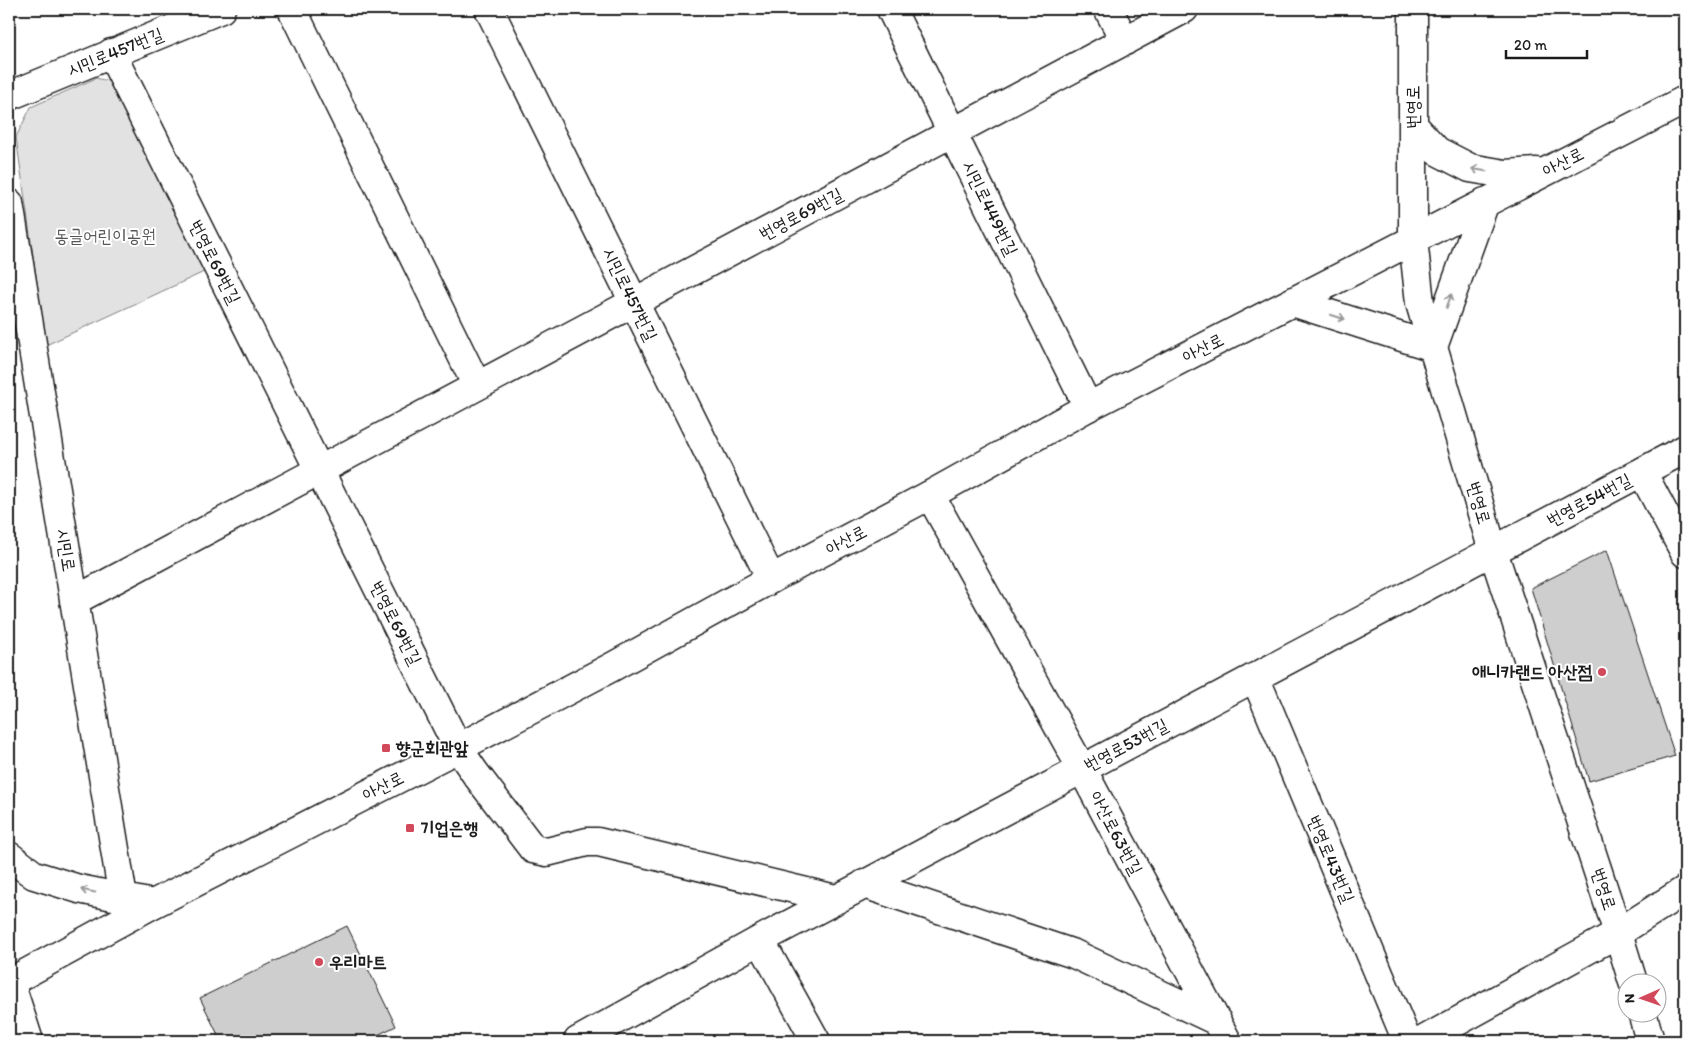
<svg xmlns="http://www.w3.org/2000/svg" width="1694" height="1050" font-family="Itim,'Poor Story',sans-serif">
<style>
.green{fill:#e2e2e2;stroke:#7f7f7f}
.building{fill:#cecece;stroke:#1c1c1c}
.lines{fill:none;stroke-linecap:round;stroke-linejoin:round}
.minor-casing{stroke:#1c1c1c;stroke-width:31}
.tertiary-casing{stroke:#1c1c1c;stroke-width:31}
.secondary-casing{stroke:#1c1c1c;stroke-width:31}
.minor{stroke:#fff;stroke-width:28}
.tertiary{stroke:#fff;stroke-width:28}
.secondary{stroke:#fff;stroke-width:28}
.oneway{stroke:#999}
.poi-dot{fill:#d1495b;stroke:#fff;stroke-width:2}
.labels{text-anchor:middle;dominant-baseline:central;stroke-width:4;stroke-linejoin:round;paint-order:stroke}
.street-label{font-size:18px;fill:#1c1c1c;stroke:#fff}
.park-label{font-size:18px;fill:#575757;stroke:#fff}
.poi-label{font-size:18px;font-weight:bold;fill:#1c1c1c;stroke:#fff;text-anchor:start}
</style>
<rect width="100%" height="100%" fill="#fff"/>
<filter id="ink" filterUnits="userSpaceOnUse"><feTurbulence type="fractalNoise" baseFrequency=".02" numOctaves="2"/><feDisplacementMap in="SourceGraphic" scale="10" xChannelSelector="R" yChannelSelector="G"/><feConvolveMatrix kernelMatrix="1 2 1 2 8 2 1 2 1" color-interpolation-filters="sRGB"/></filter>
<g filter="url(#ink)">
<!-- green -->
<path class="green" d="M 96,78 L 115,83 L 204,272 L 46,345 L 16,137 L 31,107 Z"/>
<!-- building -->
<path class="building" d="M 1607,550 L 1675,756 L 1589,781 L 1531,588 Z
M 347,926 L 396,1026 L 365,1041 L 221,1041 L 200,998 Z"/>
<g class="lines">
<defs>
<path id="minor" d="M 292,9 L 477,386
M 489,9 L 771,579
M 891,9 L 1088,407
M 1108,9 L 1125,41
M 111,53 L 458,748 L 475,773 L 533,849 L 547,852 L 587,842 L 598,842 L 836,899
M 9,96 L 221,9
M 9,203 L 123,898
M 1642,472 L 1685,553
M 930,495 L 1082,769 L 1227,1041
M 74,601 L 1184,9
M 1255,677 L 1407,1041
M 864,884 L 1074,954 L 1217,1021
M 760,940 L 816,1041
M 578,1041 L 760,940 L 1685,449
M 1422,1041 L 1618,933 L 1685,890"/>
<path id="tertiary" d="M 1413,9 L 1413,239 L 1420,303 L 1493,551 L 1618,933 L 1633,982
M 1413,125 L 1437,151 L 1470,168 L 1505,174 L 1536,172
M 1292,302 L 1433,347 L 1485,202
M 9,856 L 34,875 L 79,889 L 153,904
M 10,982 L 153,904 L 458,748 L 612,667 L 771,579 L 930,495 L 1088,407 L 1685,100
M 1642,1012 L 1650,1041"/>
<path id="secondary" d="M 9,979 L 29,1041"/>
</defs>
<!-- minor casing -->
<use href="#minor" class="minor-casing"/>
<!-- tertiary casing -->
<use href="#tertiary" class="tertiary-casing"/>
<!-- secondary casing -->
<use href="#secondary" class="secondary-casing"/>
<!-- minor -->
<use href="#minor" class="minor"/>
<!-- tertiary -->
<use href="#tertiary" class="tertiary"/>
<!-- secondary -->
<use href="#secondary" class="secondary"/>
</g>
<!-- one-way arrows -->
<defs><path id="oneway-shaft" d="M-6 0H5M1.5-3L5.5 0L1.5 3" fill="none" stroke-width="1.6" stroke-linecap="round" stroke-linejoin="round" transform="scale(1.25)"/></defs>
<g class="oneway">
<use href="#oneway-shaft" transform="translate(1479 170) rotate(-170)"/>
<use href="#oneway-shaft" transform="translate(1449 301) rotate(-70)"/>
<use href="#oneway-shaft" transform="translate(1338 317) rotate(18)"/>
<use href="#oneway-shaft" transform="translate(88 891) rotate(-169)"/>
</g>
</g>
<!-- markers -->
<g class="poi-dot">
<circle cx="1602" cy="672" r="5"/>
<rect x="381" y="743" width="10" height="10" rx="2.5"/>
<rect x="405" y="823" width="10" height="10" rx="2.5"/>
<circle cx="319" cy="962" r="5"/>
</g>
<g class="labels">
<!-- street labels -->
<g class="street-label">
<text transform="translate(115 52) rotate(-22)">시민로457번길</text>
<text transform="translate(1413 107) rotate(-90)">번영로</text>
<text transform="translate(1563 162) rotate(-27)">아산로</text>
<text transform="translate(990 208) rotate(64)">시민로449번길</text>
<text transform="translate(801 214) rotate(-28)">번영로69번길</text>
<text transform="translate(215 262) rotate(63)">번영로69번길</text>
<text transform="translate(630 294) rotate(64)">시민로457번길</text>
<text transform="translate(1203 348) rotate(-27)">아산로</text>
<text transform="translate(1589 500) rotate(-28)">번영로54번길</text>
<text transform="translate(1479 503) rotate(74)">번영로</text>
<text transform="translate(846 540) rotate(-28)">아산로</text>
<text transform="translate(66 550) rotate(81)">시민로</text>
<text transform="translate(396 623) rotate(63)">번영로69번길</text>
<text transform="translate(1126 745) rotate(-28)">번영로53번길</text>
<text transform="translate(383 786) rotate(-27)">아산로</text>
<text transform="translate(1116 833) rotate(62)">아산로63번길</text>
<text transform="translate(1331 859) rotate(67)">번영로43번길</text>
<text transform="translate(1604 889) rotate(72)">번영로</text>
</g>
<!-- park labels -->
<g class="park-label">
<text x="105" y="236">동글어린이공원</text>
</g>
<!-- poi labels -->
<g class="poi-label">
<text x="1592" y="672" text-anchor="end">애니카랜드 아산점</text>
<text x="396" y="748">향군회관앞</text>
<text x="420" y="828">기업은행</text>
<text x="329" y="962">우리마트</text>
</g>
</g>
<!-- margin -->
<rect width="1694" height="1050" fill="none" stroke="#fff" stroke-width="30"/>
<rect x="15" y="15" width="1664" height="1020" fill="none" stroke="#1c1c1c" stroke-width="2" filter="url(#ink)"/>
<!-- north arrow -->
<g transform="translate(1642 998) rotate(268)"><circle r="24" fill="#ffffff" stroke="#a4a4a4"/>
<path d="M0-4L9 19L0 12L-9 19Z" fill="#d1495b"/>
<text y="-8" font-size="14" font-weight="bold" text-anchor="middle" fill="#1c1c1c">N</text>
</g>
<!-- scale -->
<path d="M1506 50v8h81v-8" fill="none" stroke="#1c1c1c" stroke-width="2.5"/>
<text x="1514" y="50" font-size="15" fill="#1c1c1c" stroke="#ffffff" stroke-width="4" paint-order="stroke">20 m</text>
</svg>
